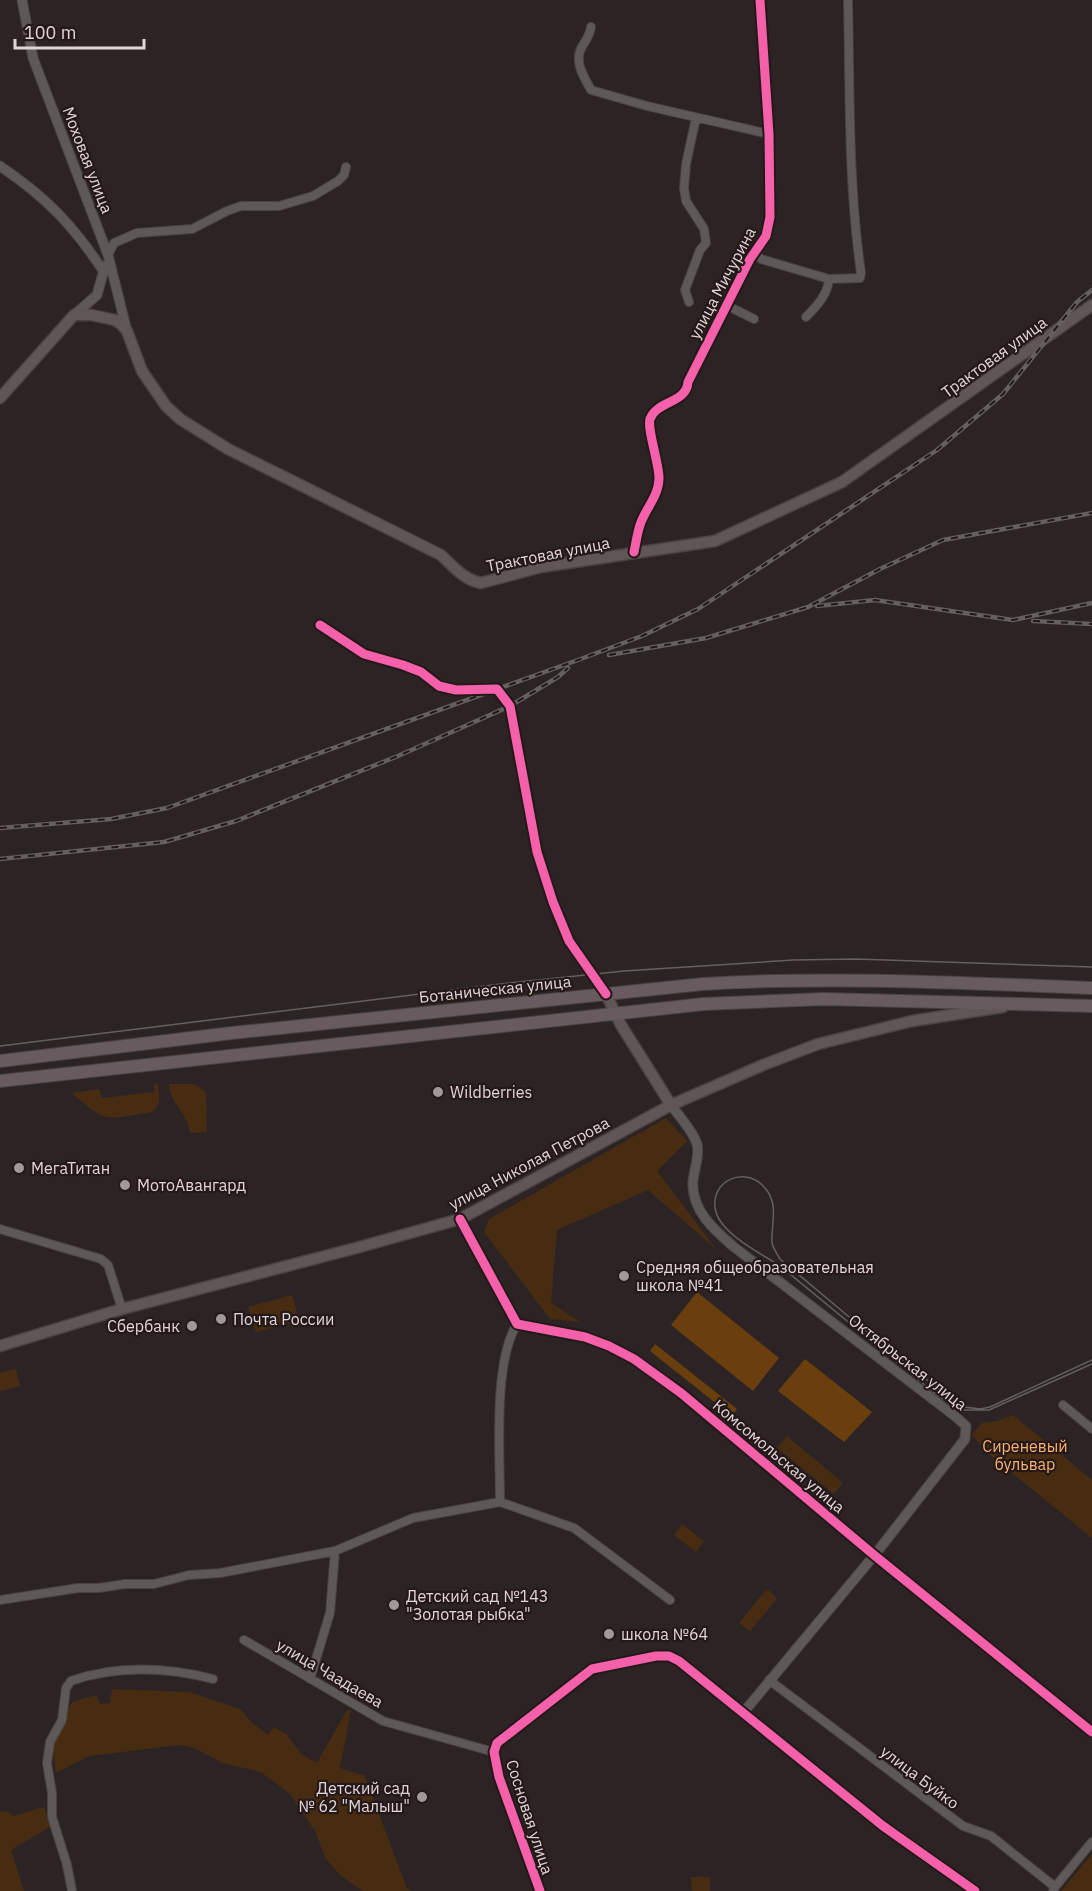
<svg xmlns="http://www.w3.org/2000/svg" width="1092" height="1891" font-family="'IBM Plex Sans',sans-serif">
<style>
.green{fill:#482c11}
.forest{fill:#6a3f0d}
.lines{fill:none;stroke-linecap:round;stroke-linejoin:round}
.minor-casing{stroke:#494242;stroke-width:10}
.tertiary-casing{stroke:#494242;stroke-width:11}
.secondary-casing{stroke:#494242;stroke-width:13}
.primary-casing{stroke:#494242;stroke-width:14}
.minor{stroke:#5e5858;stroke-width:8}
.tertiary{stroke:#5e5858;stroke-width:9}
.secondary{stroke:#605658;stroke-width:10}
.primary{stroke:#685b5f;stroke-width:12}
.tram{stroke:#646060;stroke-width:1.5}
.rail-casing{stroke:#646060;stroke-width:4.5}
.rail{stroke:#251818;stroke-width:2;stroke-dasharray:7;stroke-linecap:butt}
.cycleway-casing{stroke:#251818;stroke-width:13}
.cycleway{stroke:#f560ab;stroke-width:9}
.poi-dot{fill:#a19898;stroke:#251818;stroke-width:2}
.labels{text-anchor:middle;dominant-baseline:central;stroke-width:4.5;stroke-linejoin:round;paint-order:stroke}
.street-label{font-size:16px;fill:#e0d6d6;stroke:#251818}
.poi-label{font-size:16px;fill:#e0d6d6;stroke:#251818;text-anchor:start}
.park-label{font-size:16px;fill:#fab16f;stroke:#251818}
</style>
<rect width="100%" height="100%" fill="#2c2424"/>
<!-- green -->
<path class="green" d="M 158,1083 C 159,1094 162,1105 152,1112 C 107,1119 107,1125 72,1093 L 99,1089 L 102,1098 L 154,1092 L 154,1085 Z
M 169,1084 L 194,1084 L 206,1092 L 207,1132 L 190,1133 C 188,1112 170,1105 169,1084 Z
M 666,1118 L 687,1141 L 657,1171 L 716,1249 L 648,1190 L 557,1230 L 551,1303 L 580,1322 L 550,1319 L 484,1232 L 489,1219 Z
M 292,1295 L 299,1321 L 256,1332 L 248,1307 Z
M 16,1369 L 20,1386 L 0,1391 L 0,1373 Z
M 1013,1415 L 1092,1480 L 1092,1538 L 989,1454 L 972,1435 L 982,1423 L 997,1421 Z
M 787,1436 L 843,1483 L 834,1494 L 777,1448 Z
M 682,1524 L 704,1541 L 696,1552 L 674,1535 Z
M 768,1590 L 775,1596 L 776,1600 L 750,1631 L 739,1623 L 765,1591 Z
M 112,1689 L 189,1692 L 240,1709 L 250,1721 L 268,1735 L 274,1727 L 286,1734 L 302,1755 L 317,1763 L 347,1710 L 351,1711 L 340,1768 L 365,1776 L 407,1889 L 412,1891 L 363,1891 L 340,1875 L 326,1859 L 315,1831 L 290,1794 L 261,1772 L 222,1763 L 195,1748 L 179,1745 L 89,1756 L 56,1773 L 52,1743 L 72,1702 L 96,1695 L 100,1704 L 110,1703 Z
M 44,1807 L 51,1826 L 11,1850 L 24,1891 L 0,1891 L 0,1812 L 8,1811 L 13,1816 Z
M 1092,1854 L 1092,1891 L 1061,1891 Z
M 691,1877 L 710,1877 L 710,1891 L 692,1891 Z"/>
<!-- forest -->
<path class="forest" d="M 697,1292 L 779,1358 L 753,1391 L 671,1325 Z
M 655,1344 L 737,1409 L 732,1416 L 650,1351 Z
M 805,1359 L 872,1412 L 844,1442 L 778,1391 Z"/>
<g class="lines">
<defs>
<path id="minor" d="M 591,27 C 590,35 587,38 583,45 C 573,60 583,76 591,90 L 647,106 L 769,134
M 755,253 L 761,259 L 829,279 L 860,278 L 861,273 C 848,183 850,91 848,0
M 108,255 L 114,243 L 137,233 L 192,229 L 227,211 L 241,206 L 279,206 L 313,196 L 338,181 L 344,175 L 346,167
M 689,302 L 685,290 L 700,250 L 706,243 L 704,229 L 686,201 L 684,188 L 686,164 L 696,118
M 726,305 L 754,319
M 806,317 C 817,306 828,294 829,279
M 634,552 C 636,543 637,534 640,525 C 645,509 659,496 659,478 C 659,463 647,429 650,419 C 656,401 687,403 688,382 L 750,259 L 766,236 L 770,217 L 769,134 L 760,0
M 320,625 L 364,654 L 403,665 L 421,672 L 439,686 L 456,690 L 497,689 L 510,706 L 537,852 L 553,902 L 569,941 L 606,994
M 0,1229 L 101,1259 L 108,1265 L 122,1309
M 1063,1405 L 1092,1429
M 500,1502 L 574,1528 L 670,1600
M 0,1600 L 78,1588 L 99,1588 L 125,1584 L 154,1584 L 189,1575 L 220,1573 L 335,1551
M 244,1640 L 383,1721 L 494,1752
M 310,1679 L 330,1613 L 335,1551 L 413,1518 L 500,1502 C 500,1455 493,1362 517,1324
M 769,1680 L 963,1826 L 991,1836 L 1055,1887 L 1053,1891
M 743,1713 L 883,1826 L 975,1891
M 1055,1887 L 1092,1842
M 72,1891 L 67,1865 L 52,1817 L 52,1793 L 47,1763 L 50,1742 L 62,1720 L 66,1688 L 71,1681 C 115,1665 167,1667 213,1679"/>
<path id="tertiary" d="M 22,0 L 33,58 L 108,255 L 127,331
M 0,166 C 46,197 73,225 104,272
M 74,315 L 97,295 L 105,266
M 460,1219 L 517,1324 L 585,1337 L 609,1346 L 634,1359 L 681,1393 L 874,1555 L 1092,1732
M 540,1891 L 499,1777 L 494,1752 L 497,1743 L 592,1669 L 656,1656 L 669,1656 L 679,1661 L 743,1713 L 877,1552 L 965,1439 L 966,1426 L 956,1417 L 734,1247 C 714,1230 691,1210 693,1181 C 694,1169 700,1156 697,1144 C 693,1131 679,1116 671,1105"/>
<path id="secondary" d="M 0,398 L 74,315 L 91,315 L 115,320 L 121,324 L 127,331 L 142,371 L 166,406 L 180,419 L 228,449 L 441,555 C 453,566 464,580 481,583 L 541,567 L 715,541 L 842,482 L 1092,305
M 606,994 L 621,1025 L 671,1105
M 0,1346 L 122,1309 L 356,1248 L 460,1219 L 671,1105 L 763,1065 L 818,1044 L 912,1021 L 1003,1007"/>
<path id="primary" d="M 0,1061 L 232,1033 L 703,984 C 832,976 963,983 1092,988
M 0,1081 L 704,1004 L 824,999 L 1092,1006"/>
</defs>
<!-- minor casing -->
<use href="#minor" class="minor-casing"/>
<!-- tertiary casing -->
<use href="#tertiary" class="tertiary-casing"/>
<!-- secondary casing -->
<use href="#secondary" class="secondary-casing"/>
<!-- primary casing -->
<use href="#primary" class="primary-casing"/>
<!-- minor -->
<use href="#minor" class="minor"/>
<!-- tertiary -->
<use href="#tertiary" class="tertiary"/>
<!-- secondary -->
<use href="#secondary" class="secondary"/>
<!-- primary -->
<use href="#primary" class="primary"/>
<!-- tram -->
<path class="tram" d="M 0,1046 L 509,983 L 624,971 L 793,960 L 856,959 L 1092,967
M 1092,1360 L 990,1407 L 980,1409 L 964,1407 L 950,1398 L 879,1342 L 780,1259 C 777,1254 773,1248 772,1243 C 771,1226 778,1207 768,1192 C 747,1161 707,1182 716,1212 C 722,1234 761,1254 779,1265 L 937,1395 L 961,1410 L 989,1410 L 1092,1364"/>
<defs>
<path id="rail" d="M 817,606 L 875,600 L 1013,620 L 1092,603
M 1033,621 L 1092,624
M 609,655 L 706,638 L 808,607 L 880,569 L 943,540 L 1092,513
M 0,828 L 111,819 L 167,808 L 578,660 L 642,636 L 698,609 L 937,450 L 1003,394 L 1077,302 L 1092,290
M 0,859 L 164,842 L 236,821 L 398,756 L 510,706 L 558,677 L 568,668"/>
</defs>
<!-- rail casing -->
<use href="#rail" class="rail-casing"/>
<!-- rail -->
<use href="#rail" class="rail"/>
<defs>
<path id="cycleway" d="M 634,552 C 636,543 637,534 640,525 C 645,509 659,496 659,478 C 659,463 647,429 650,419 C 656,401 687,403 688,382 L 750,259 L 766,236 L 770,217 L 769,134 L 760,0
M 320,625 L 364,654 L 403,665 L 421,672 L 439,686 L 456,690 L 497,689 L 510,706 L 537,852 L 553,902 L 569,941 L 606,994
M 460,1219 L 517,1324 L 585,1337 L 609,1346 L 634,1359 L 681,1393 L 874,1555 L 1092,1732
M 540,1891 L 499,1777 L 494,1752 L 497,1743 L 592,1669 L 656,1656 L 669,1656 L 679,1661 L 883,1826 L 975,1891"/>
</defs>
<!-- cycleway casing -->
<use href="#cycleway" class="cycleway-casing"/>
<!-- cycleway -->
<use href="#cycleway" class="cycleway"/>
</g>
<!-- markers -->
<g class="poi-dot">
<circle cx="438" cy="1092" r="6"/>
<circle cx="19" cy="1168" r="6"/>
<circle cx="125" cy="1185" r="6"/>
<circle cx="624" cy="1276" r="6"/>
<circle cx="221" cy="1319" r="6"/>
<circle cx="192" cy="1326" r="6"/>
<circle cx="394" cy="1605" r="6"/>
<circle cx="609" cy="1634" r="6"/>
<circle cx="422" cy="1797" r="6"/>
</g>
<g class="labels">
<!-- street labels -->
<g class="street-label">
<text transform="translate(88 160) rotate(69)">Моховая улица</text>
<text transform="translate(722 283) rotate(-62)">улица Мичурина</text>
<text transform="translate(994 357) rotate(-36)">Трактовая улица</text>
<text transform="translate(548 554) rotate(-11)">Трактовая улица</text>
<text transform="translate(495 989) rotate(-6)">Ботаническая улица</text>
<text transform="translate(529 1163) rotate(-28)">улица Николая Петрова</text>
<text transform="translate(908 1362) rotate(38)">Октябрьская улица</text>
<text transform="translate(779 1456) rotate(40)">Комсомольская улица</text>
<text transform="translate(330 1673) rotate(30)">улица Чаадаева</text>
<text transform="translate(920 1777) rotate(37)">улица Буйко</text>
<text transform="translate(530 1817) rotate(72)">Сосновая улица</text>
</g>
<!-- poi labels -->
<g class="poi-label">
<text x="450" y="1092">Wildberries</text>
<text x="31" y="1168">МегаТитан</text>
<text x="137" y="1185">МотоАвангард</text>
<text x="636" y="1267">Средняя общеобразовательная<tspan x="636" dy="18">школа №41</tspan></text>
<text x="233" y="1319">Почта России</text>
<text x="180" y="1326" text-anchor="end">Сбербанк</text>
<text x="406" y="1596">Детский сад №143<tspan x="406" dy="18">"Золотая рыбка"</tspan></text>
<text x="621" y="1634">школа №64</text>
<text x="410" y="1788" text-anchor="end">Детский сад<tspan x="410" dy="18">№ 62 "Малыш"</tspan></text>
</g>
<!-- park labels -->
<g class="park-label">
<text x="1025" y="1446">Сиреневый<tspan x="1025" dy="18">бульвар</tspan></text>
</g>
</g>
<!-- scale -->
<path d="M15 39v9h129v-9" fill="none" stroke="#e0d6d6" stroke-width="3"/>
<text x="24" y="39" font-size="18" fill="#e0d6d6" stroke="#251818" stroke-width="4.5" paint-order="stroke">100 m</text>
</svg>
